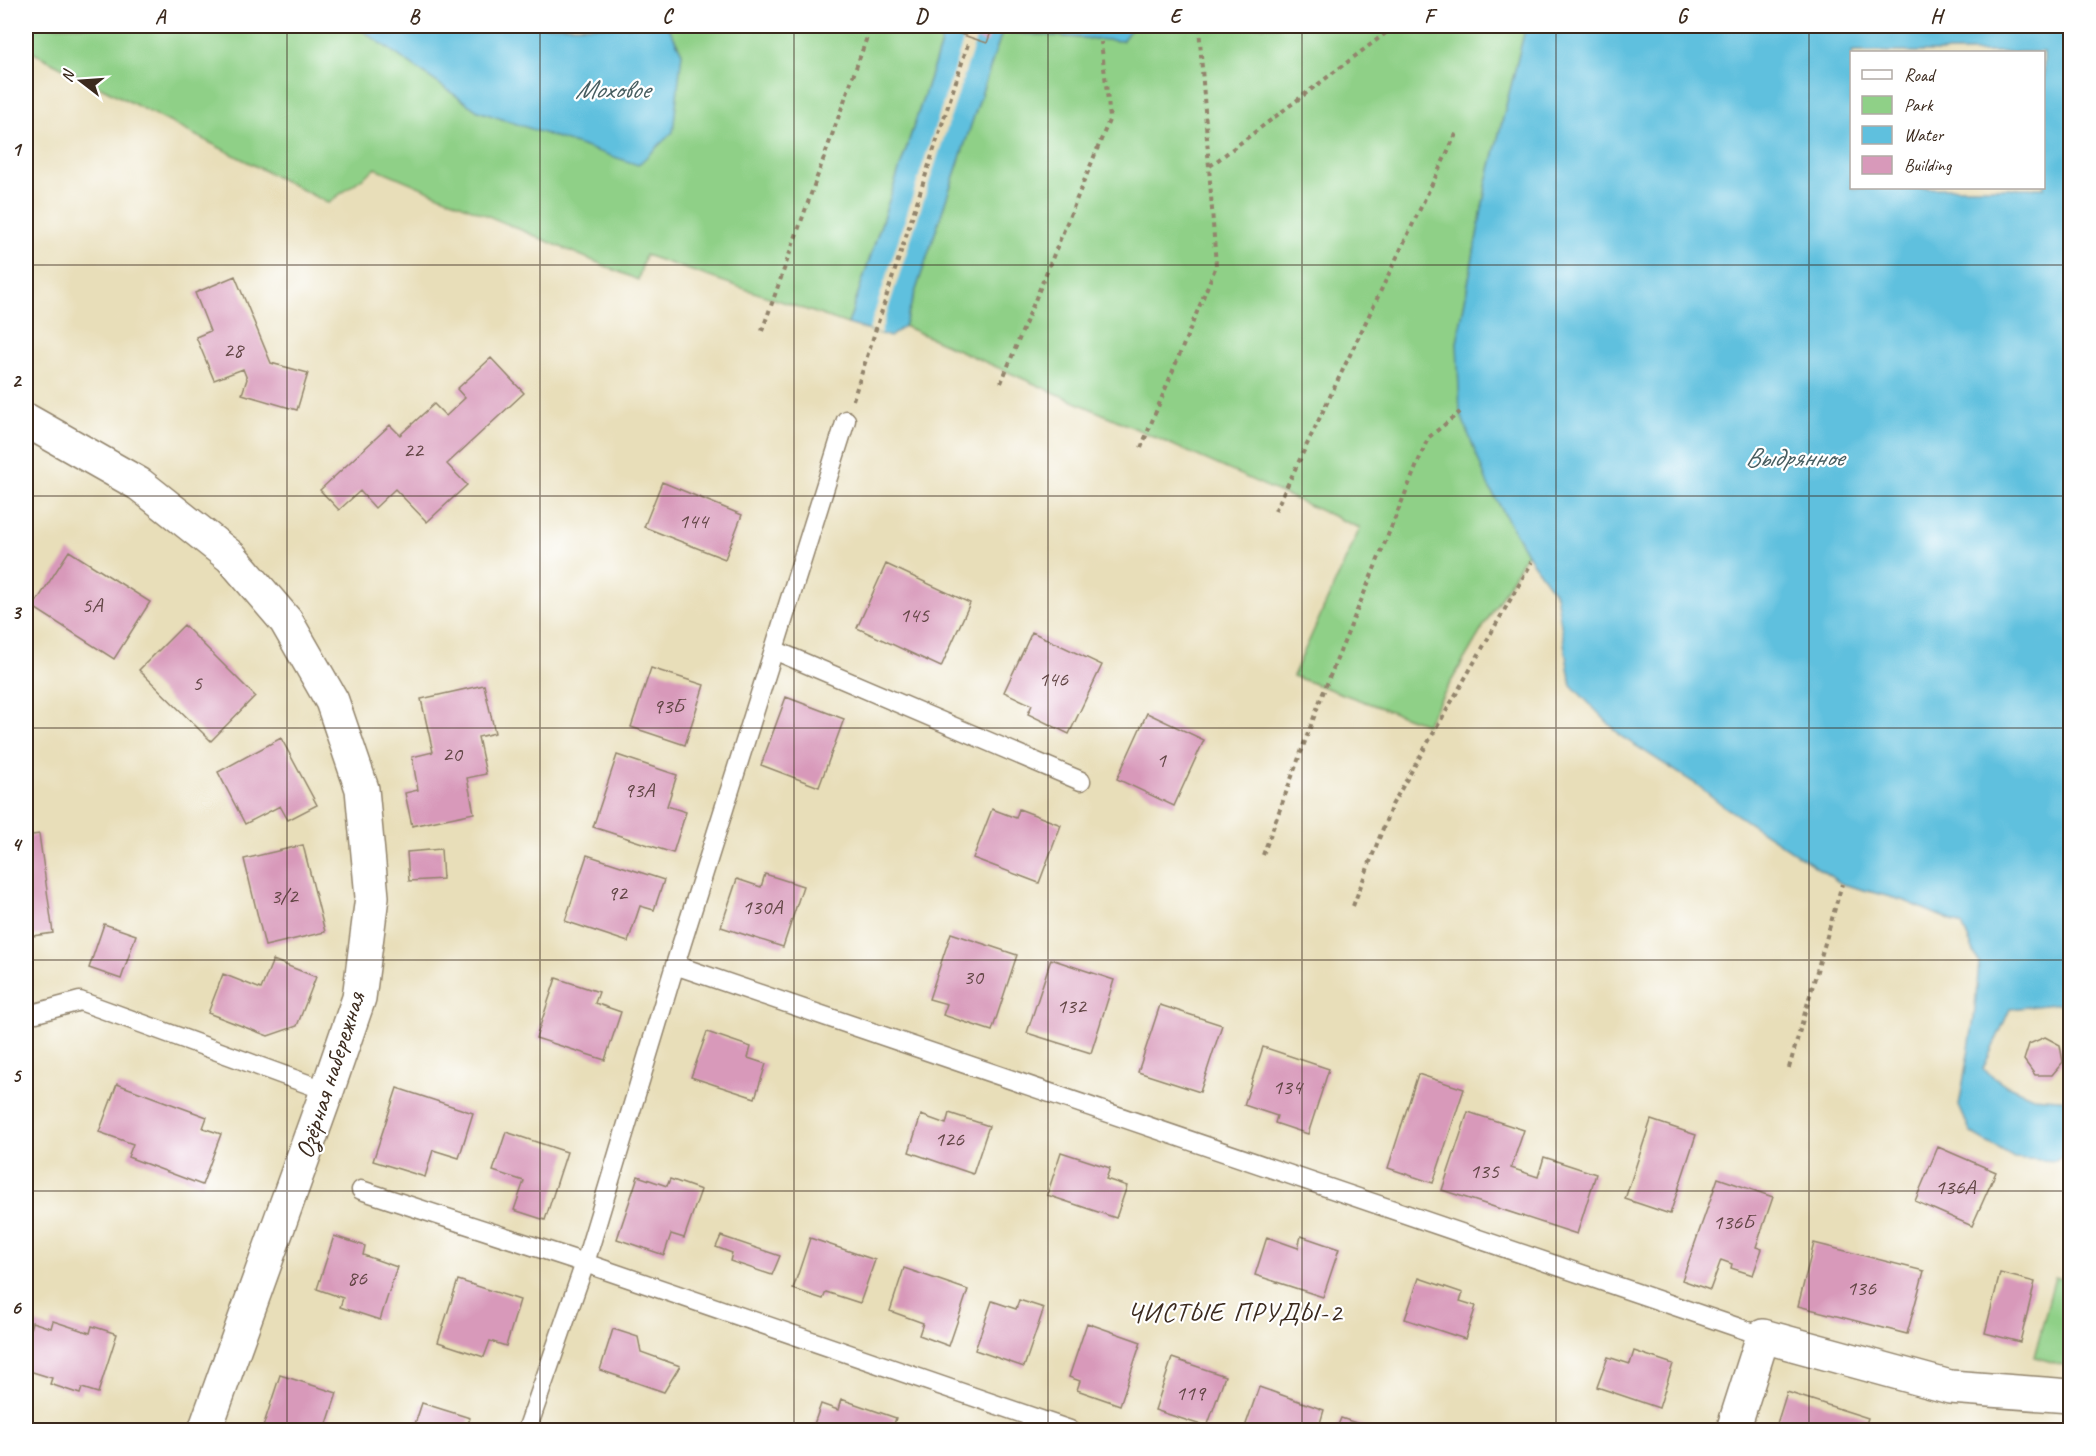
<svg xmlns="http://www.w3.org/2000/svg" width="2096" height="1456" font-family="Caveat,sans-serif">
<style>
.green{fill:#8fd087;stroke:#657d52;stroke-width:1.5}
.water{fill:#5fc0de;stroke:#4d757e;stroke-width:1.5;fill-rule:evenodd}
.pier{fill:#e8deb9}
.building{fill:#d899ba}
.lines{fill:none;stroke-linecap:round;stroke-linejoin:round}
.service-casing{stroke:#92846c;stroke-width:21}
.minor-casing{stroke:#92846c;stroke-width:36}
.path{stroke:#92846c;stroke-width:4;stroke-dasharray:4.5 4.5;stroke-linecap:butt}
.service{stroke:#fff;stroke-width:18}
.minor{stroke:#fff;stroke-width:33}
.grid{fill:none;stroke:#3b2a1e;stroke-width:1.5;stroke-opacity:0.55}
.labels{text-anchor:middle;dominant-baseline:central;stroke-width:4.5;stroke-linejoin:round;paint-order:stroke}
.number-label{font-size:22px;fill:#624645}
.street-label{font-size:26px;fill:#3b2a1e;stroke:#fff}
.water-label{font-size:27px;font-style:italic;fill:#485e61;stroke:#fff}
.neighbourhood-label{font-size:27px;letter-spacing:1.5px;fill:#3b2a1e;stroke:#fff}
.neatline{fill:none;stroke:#3b2a1e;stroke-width:2}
.grid-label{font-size:20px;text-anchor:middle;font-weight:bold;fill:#3b2a1e}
</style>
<rect width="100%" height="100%" fill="#fff"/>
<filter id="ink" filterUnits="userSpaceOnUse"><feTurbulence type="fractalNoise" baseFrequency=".0167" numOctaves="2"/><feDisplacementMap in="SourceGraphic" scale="12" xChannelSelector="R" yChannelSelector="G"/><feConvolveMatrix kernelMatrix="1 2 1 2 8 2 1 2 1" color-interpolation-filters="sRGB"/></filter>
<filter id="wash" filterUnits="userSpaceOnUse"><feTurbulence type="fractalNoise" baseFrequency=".008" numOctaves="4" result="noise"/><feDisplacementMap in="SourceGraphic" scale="24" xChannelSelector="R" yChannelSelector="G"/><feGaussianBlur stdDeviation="1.35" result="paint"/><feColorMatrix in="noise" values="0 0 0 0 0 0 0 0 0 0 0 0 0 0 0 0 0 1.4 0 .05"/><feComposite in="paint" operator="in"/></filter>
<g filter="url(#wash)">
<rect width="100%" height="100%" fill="#e8deb9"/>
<!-- green -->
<path class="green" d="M 26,26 L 356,26 L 478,111 L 682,53 L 668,26 L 943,26 L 941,44 L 848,324 L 645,255 L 638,280 L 376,168 L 328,203 L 26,49 Z
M 1133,26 L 1526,26 L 1487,182 L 1457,343 L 1488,485 L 1527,553 L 1426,724 L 1293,676 L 1360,528 L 904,326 L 1002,32 L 1122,41 Z
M 2055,1277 L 2070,1281 L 2070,1367 L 2034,1357 Z"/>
<!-- water -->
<path class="water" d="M 356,26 L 668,26 L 682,53 L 673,132 L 638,165 L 478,111 Z
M 943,26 L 1133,26 L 1122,41 L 1002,32 L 904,326 L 890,337 L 848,324 L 941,44 Z
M 1526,26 L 2070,26 L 2070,1002 L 2010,1009 L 1983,1069 L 2006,1085 L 2033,1097 L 2070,1100 L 2070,1152 L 2055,1161 L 2014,1158 L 1971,1133 L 1959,1106 L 1974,1019 L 1979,963 L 1962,925 L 1905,901 L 1842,884 L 1725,807 L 1696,784 L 1622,737 L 1571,685 L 1556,595 L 1532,562 L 1488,485 L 1460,412 L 1457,343 L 1487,182 ZM 1852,52 L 2044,52 L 2044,188 L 1852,188 Z"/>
<!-- pier -->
<path class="pier" d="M 965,35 L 976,39 L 880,334 L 869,330 Z"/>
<g id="blocks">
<!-- building -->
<path class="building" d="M 953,26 L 993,26 L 987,43 L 951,31 Z
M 235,276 L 271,363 L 308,373 L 297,410 L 242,394 L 247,379 L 243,369 L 214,380 L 196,337 L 210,331 L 195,293 Z
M 491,358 L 524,393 L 447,464 L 467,485 L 427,522 L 395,489 L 375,508 L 360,491 L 339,510 L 320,490 L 390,425 L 400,435 L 434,404 L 446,416 L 465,398 L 457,389 Z
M 662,482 L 742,515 L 725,559 L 644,527 Z
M 69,551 L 150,602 L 114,659 L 33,607 Z
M 886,564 L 970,603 L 941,667 L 857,628 Z
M 184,625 L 255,696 L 211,741 L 139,670 Z
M 1032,632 L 1102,665 L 1069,734 L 1028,714 L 1032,705 L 1004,692 Z
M 651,668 L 704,685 L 685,745 L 631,727 Z
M 484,685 L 495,733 L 478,737 L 486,774 L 467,778 L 474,813 L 412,826 L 405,793 L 418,790 L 412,757 L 433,752 L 421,699 Z
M 786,697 L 844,719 L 819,787 L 761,765 Z
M 1147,713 L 1204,740 L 1174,806 L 1117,779 Z
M 281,738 L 317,805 L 288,820 L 280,806 L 245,824 L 218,772 Z
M 617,755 L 677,775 L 667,806 L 686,812 L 673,853 L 593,827 Z
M 992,809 L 1016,818 L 1019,809 L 1061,825 L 1039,883 L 973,858 Z
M 39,834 L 53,933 L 26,937 L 26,836 Z
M 303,845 L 325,932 L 265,946 L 244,859 Z
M 441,849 L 443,879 L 409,881 L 407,852 Z
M 587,855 L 664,880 L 654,910 L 640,906 L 628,942 L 565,921 Z
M 765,874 L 803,886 L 783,947 L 721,927 L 737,879 L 761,887 Z
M 104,924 L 136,935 L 121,979 L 89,968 Z
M 951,933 L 1017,955 L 992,1031 L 943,1015 L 947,1004 L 929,999 Z
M 1051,959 L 1114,980 L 1091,1053 L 1027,1033 Z
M 273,960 L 316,977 L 297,1026 L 268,1036 L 208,1013 L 223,974 L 261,989 Z
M 556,978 L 599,992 L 595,1003 L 621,1012 L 605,1060 L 536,1038 Z
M 1160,1005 L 1222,1025 L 1200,1092 L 1138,1072 Z
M 707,1032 L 751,1047 L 748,1058 L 766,1064 L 755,1098 L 691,1077 Z
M 2045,1037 L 2060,1045 L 2063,1062 L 2052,1075 L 2035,1075 L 2024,1060 L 2029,1044 Z
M 1263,1047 L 1329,1069 L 1308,1134 L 1275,1123 L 1277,1116 L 1244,1105 Z
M 1418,1074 L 1464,1089 L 1433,1183 L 1388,1168 Z
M 117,1084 L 207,1117 L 203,1128 L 221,1134 L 202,1185 L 128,1157 L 133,1144 L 99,1132 Z
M 397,1088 L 473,1113 L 459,1158 L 433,1150 L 425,1177 L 373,1161 Z
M 1468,1112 L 1524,1130 L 1511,1168 L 1538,1177 L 1544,1157 L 1596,1174 L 1577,1234 L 1442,1190 Z
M 949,1113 L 989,1126 L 973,1174 L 909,1152 L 921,1115 L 946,1124 Z
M 1651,1120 L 1696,1135 L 1670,1214 L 1625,1199 Z
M 506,1132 L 567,1152 L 545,1220 L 514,1210 L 524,1181 L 493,1171 Z
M 1938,1147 L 1996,1172 L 1972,1226 L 1915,1201 Z
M 1061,1152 L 1110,1168 L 1106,1179 L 1127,1186 L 1116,1218 L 1047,1195 Z
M 638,1176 L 667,1186 L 670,1179 L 701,1190 L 684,1238 L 671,1234 L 664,1255 L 617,1239 Z
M 1718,1178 L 1773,1197 L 1756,1247 L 1762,1249 L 1753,1275 L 1731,1268 L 1732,1264 L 1721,1260 L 1710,1290 L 1682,1280 Z
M 334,1236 L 365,1246 L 363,1255 L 397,1267 L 380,1320 L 340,1307 L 343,1298 L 317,1289 Z
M 721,1236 L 780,1256 L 772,1275 L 730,1261 L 732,1253 L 716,1247 Z
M 1301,1236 L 1339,1249 L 1323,1297 L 1255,1275 L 1267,1237 L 1298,1248 Z
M 810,1238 L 875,1260 L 860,1303 L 826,1292 L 823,1299 L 793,1289 Z
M 1814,1243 L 1924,1271 L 1907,1334 L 1798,1306 Z
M 904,1268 L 968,1290 L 949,1346 L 919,1335 L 923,1323 L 890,1311 Z
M 2000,1273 L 2035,1282 L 2020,1342 L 1985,1333 Z
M 1419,1278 L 1463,1293 L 1460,1301 L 1476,1306 L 1465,1339 L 1405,1319 Z
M 458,1280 L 520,1300 L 506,1346 L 490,1341 L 484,1357 L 438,1342 Z
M 1019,1300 L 1044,1308 L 1024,1367 L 975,1350 L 992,1301 L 1016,1309 Z
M 53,1321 L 90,1333 L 92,1326 L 117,1334 L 98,1393 L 82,1388 L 80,1394 L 50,1384 L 52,1378 L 26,1370 L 26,1343 L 32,1322 L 51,1328 Z
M 1087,1323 L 1141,1342 L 1120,1405 L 1077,1390 L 1080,1381 L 1069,1377 Z
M 613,1329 L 638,1337 L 641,1352 L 680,1366 L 664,1392 L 600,1370 Z
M 1634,1351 L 1673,1364 L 1659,1408 L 1597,1387 L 1608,1357 L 1630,1364 Z
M 1172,1358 L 1225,1376 L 1207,1427 L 1155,1410 Z
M 280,1375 L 337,1393 L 325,1430 L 262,1430 Z
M 1259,1387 L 1324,1410 L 1318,1430 L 1244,1430 Z
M 1787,1392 L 1868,1418 L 1864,1430 L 1775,1430 Z
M 841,1399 L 896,1418 L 892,1430 L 812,1430 L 821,1404 L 838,1410 Z
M 422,1403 L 470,1418 L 466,1430 L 413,1430 Z
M 1341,1418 L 1377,1430 L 1336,1430 Z"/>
</g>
</g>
<g filter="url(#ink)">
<use href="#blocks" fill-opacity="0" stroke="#92846c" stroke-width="1.5"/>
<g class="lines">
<defs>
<path id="service" d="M 774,650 L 1081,781
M 675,965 L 1763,1336
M 36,1013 L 80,1001 L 327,1091
M 361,1190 L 585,1263 L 1070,1430
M 527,1430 L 585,1263 L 675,965 L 846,420"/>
<path id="minor" d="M 26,420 L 139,484 L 231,557 L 286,621 L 332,701 L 362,789 L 372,897 L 359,998 L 327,1091 L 205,1430
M 1733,1430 L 1763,1336 L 1950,1387 L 2070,1396"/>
</defs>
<!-- service casing -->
<use href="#service" class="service-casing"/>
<!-- minor casing -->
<use href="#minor" class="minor-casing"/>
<!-- path -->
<path class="path" d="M 1210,166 L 1395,26
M 762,331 L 871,26
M 1001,383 L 1110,118 L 1101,42
M 853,400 L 968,44
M 1141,448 L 1216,266 L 1199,26
M 1275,511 L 1458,130
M 1263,855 L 1321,698 L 1428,438 L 1460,412
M 1353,906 L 1392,805 L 1532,562
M 1789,1068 L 1842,884
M 2070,1077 L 2069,1082 L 2070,1091"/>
<!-- service -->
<use href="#service" class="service"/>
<!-- minor -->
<use href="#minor" class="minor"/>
</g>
</g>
<!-- grid -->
<path class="grid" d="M 287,26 L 287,1430M 540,26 L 540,1430M 794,26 L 794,1430M 1048,26 L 1048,1430M 1302,26 L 1302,1430M 1556,26 L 1556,1430M 1809,26 L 1809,1430M 26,265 L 2070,265M 26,496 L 2070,496M 26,728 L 2070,728M 26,960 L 2070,960M 26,1191 L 2070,1191"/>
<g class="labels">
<!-- number labels -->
<g class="number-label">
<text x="233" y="350">28</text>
<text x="413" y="450">22</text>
<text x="693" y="521">144</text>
<text x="92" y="605">5А</text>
<text x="914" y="615">145</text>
<text x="1053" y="679">146</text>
<text x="197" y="683">5</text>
<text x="668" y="706">93Б</text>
<text x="452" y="754">20</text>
<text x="1161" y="760">1</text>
<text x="639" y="790">93А</text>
<text x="617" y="893">92</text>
<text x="284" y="896">3/2</text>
<text x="762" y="907">130А</text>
<text x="973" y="977">30</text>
<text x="1071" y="1006">132</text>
<text x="1287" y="1087">134</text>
<text x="949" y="1139">126</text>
<text x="1484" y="1171">135</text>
<text x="1955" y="1187">136А</text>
<text x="1733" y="1222">136Б</text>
<text x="357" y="1278">86</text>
<text x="1861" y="1288">136</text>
<text x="1190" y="1393">119</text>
</g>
<!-- street labels -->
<g class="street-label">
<text transform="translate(330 1075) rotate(-72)">Озёрная набережная</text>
</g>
<!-- water labels -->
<g class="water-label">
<text x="612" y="89">Моховое</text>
<text x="1794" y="457">Выдрянное</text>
</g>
<!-- neighbourhood labels -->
<g class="neighbourhood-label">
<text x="1235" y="1312">ЧИСТЫЕ ПРУДЫ-2</text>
</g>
</g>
<!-- margin -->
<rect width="2096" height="1456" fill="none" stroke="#fff" stroke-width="66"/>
<!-- legend -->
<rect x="1850" y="51" width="195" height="138" fill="#ffffff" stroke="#b1aaa5" stroke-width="1.5"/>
<rect x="1862" y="70" width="30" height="9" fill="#ffffff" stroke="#b1aaa5" stroke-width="1.5"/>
<text x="1904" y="81" font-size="18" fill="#3b2a1e">Road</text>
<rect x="1862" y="96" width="30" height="18" fill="#8fd087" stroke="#b1aaa5" stroke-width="1.5"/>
<text x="1904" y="111" font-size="18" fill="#3b2a1e">Park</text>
<rect x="1862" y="126" width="30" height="18" fill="#5fc0de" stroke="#b1aaa5" stroke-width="1.5"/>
<text x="1904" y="141" font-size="18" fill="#3b2a1e">Water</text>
<rect x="1862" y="156" width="30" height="18" fill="#d899ba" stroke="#b1aaa5" stroke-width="1.5"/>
<text x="1904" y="171" font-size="18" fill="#3b2a1e">Building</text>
<!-- north arrow -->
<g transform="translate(81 81) rotate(287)" stroke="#ffffff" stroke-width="4.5" paint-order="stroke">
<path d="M0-4.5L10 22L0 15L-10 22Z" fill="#3b2a1e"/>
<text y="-9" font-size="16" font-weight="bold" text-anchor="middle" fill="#3b2a1e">N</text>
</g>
<rect x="33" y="33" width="2030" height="1390" class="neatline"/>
<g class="grid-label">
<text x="160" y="23">A</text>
<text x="414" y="23">B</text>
<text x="667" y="23">C</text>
<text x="921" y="23">D</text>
<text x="1175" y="23">E</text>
<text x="1429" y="23">F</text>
<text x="1682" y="23">G</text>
<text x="1936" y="23">H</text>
<text x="16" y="156">1</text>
<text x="16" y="387">2</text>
<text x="16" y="619">3</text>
<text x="16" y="851">4</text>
<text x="16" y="1082">5</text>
<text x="16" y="1314">6</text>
</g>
</svg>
